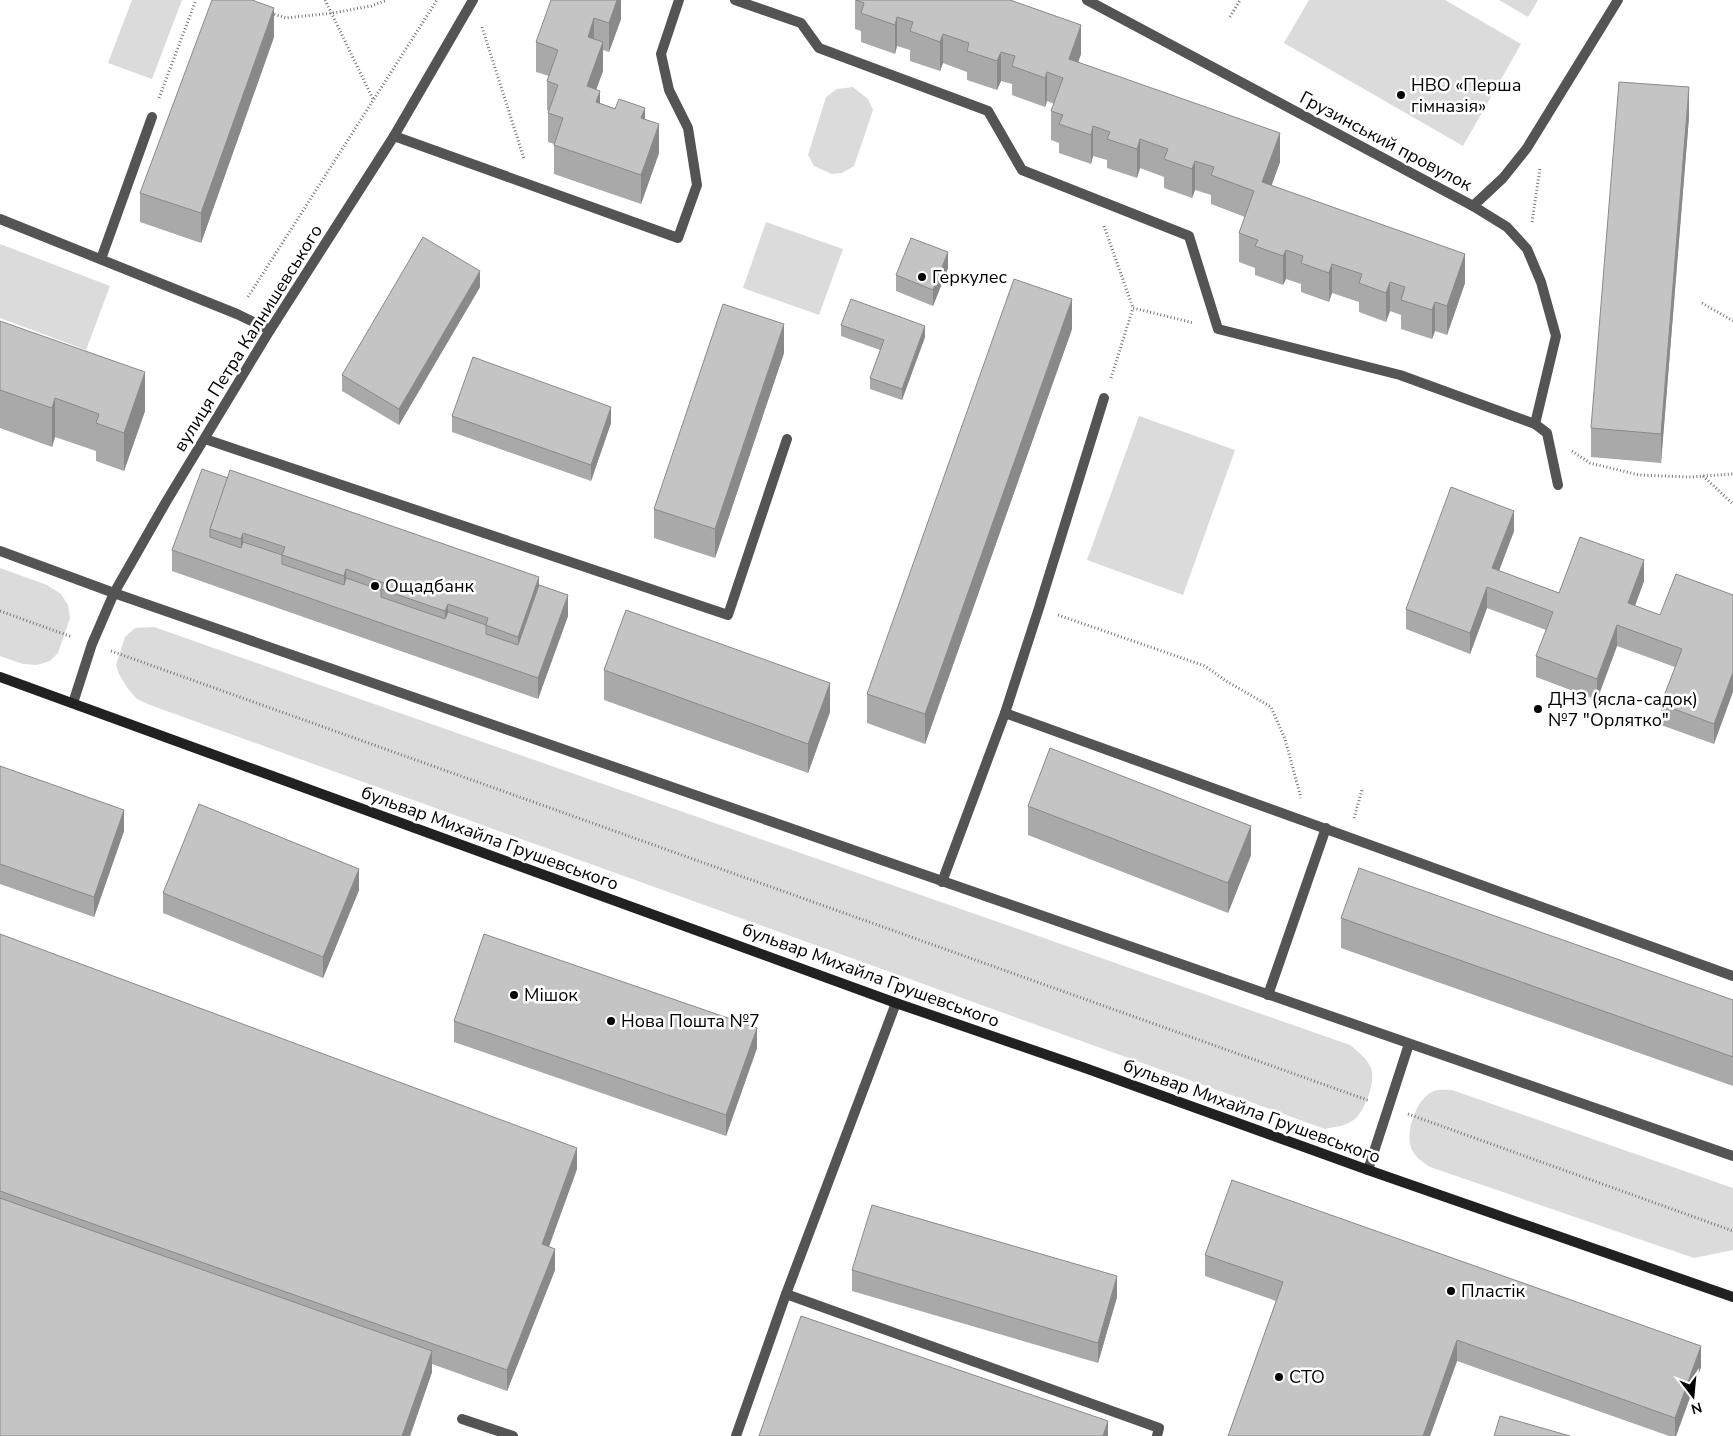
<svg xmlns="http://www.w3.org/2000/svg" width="1733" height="1436" font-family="'Nunito Sans',sans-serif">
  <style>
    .green { fill: #dbdbdb }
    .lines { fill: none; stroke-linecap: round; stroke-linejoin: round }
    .path { stroke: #767676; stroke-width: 3; stroke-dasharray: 1 2.5; stroke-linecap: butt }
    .lane { stroke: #545454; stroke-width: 10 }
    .street { stroke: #545454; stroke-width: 10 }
    .secondary { stroke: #212121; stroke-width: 10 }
    .wall { fill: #a9a9a9 }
    .shaded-wall { fill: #898989 }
    .building { fill: #c4c4c4; stroke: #898989 }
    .poi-dot { fill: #000; stroke: #fff; stroke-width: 2 }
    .labels { text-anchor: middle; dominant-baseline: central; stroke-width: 5; stroke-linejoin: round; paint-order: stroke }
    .poi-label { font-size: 18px; fill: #000; stroke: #fff; text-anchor: start }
    .street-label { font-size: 18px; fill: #000; stroke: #fff }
  </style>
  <rect width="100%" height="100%" fill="#fff"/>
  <g class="green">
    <polygon points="132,0 182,0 152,79 108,63"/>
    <polygon points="1309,0 1445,0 1521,44 1463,146 1284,43"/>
    <polygon points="1499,0 1538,0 1528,17"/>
    <polygon points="853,87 868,99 873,110 854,166 842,173 832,174 814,166 808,155 826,97 837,89"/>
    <polygon points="766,222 843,249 819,315 743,288"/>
    <polygon points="0,244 110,286 86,350 0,318"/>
    <polygon points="1139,416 1235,450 1183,595 1087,560"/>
    <polygon points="0,568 47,585 61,594 68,605 70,618 58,653 50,661 37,665 23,664 0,656"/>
    <path d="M154,627L1350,1045C1358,1052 1367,1058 1371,1068C1376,1081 1365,1110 1355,1119C1346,1126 1335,1127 1325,1129L150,705L137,699L128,689L119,674L116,665L125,637L135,628Z"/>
    <path d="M1452,1090L1733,1188V1250L1694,1258L1430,1167C1421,1161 1412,1155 1410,1144C1407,1128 1417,1099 1432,1092C1437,1089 1446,1090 1452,1090Z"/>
  </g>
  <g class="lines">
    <g class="path">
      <polyline points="325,0 373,99"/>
      <polyline points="271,13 286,18 333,13 371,6 387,0"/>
      <polyline points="1230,17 1240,0"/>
      <polyline points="482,27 524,159"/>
      <polyline points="159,98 196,0"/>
      <polyline points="1532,222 1540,168"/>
      <polyline points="1104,226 1133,308"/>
      <polyline points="248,297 437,0"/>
      <polyline points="1702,303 1733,321"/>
      <polyline points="1111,378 1133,308 1194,323"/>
      <polyline points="1572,451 1590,463 1639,475 1689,477 1733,474"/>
      <polyline points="1703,476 1733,504"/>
      <polyline points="0,611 72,637"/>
      <polyline points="1058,615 1205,666 1226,681 1271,707 1285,739 1301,798"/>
      <polyline points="111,651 1370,1101"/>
      <polyline points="1354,818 1362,790"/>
      <polyline points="1408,1114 1733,1231"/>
    </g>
    <g class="lane">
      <polyline points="735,0 801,23 819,48 988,111 1022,170 1189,236 1218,329 1400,375 1535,424 1547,433 1558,485"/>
      <polyline points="394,136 678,238 697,185 688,128 669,90 661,54 679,0"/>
      <polyline points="1473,206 1507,227 1527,249 1541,282 1556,336 1535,424"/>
      <polyline points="101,259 152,117"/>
      <polyline points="205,439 728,615 787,439"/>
      <polyline points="0,551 114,593 1733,1156"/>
      <polyline points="1005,713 1733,976"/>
      <polyline points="942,882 1005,713 1039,608 1104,398"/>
      <polyline points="1268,995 1326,828"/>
      <polyline points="1368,1170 1409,1044"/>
      <polyline points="786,1294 1159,1428 1157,1436"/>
      <polyline points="462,1419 513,1436"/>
      <polyline points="736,1436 786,1294 896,1003"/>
    </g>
    <g class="street">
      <polyline points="1087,0 1473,206 1503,178 1527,148 1618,0"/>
      <polyline points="0,219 237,314 270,330"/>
      <polyline points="73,703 92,644 114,593 166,502 270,330 394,136 473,0"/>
    </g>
    <polyline class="secondary" points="0,677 896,1003 1085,1068 1368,1170 1733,1297"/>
  </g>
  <g class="wall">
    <polygon points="621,0 621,19 609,52 603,50 603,71 596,89 600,103 645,119 659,153 641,204 554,174 554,144 548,142 548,113 549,111 547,110 547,81 549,76 536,72 536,42"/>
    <polygon points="855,0 1010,0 1081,54 1078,62 1280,162 1271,186 1465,283 1447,335 1435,331 1432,339 1401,329 1401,315 1390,311 1386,322 1359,312 1359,302 1332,293 1329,302 1301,292 1301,284 1286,279 1283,285 1255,275 1255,268 1239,262 1239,233 1245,217 1211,204 1211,195 1195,190 1192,198 1164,188 1164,177 1140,168 1137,178 1107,168 1107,160 1093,156 1091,164 1059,153 1059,143 1051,140 1051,111 1054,104 1047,101 1045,107 1012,95 1012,84 1001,81 997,90 967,80 967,72 943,63 940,71 910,61 910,50 897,46 895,54 861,42 861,31 855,29"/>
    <polygon points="274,37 201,243 140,222 140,193"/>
    <polygon points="1689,117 1661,463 1591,457 1591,428"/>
    <polygon points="948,268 933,306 896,291 896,275"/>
    <polygon points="480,287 399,425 342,391 342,375"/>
    <polygon points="0,321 145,411 124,471 96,461 96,451 55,437 52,447 0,428"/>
    <polygon points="841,325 925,337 902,400 870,389 870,378 880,350 841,336"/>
    <polygon points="1072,329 925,744 867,723 867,694"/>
    <polygon points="784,353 715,558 654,538 654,509"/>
    <polygon points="452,416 611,423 591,481 452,432"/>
    <polygon points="228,478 539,585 568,616 538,699 172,571 172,550"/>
    <polygon points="1514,531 1499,571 1559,593 1644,581 1635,606 1660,615 1733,595 1714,744 1661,725 1661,704 1675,667 1617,646 1597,700 1536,677 1536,656 1546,630 1487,608 1470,654 1406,629 1406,609"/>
    <polygon points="604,670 830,712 808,773 604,700"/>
    <polygon points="0,766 124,831 94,917 0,884"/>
    <polygon points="1028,806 1251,855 1228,913 1028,835"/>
    <polygon points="359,890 323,978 163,913 163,893"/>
    <polygon points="1341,918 1733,1000 1733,1086 1341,948"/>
    <polygon points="0,934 577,1169 549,1247 555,1270 507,1391 432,1364 432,1372 410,1436 0,1436"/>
    <polygon points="454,1021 757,1048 726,1136 454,1042"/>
    <polygon points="1205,1255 1701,1367 1676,1436 1669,1436 1457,1361 1430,1436 1228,1436 1276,1301 1205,1276"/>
    <polygon points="852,1270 1117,1297 1098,1363 852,1291"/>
  </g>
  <g class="shaded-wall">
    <polygon points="617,0 621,0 621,19 609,52 609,23"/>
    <polygon points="274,8 274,37 201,243 201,213"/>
    <polygon points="897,17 897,46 895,54 895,25"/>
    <polygon points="594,18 594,48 588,37"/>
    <polygon points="1081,25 1081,54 1069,88 1069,59"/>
    <polygon points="943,34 943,63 940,71 940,42"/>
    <polygon points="603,42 603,71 587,115 587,86"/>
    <polygon points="1001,52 1001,81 997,90 997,61"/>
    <polygon points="1047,72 1047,101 1045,107 1045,78"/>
    <polygon points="1689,87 1689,117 1661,463 1661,434"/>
    <polygon points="600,91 600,120 596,102"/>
    <polygon points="645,108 645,137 641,118"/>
    <polygon points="659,124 659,153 641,204 641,175"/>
    <polygon points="1093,126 1093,156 1091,164 1091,135"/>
    <polygon points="1280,133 1280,162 1262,212 1262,182"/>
    <polygon points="1140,139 1140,168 1137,178 1137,149"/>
    <polygon points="1195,161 1195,190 1192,198 1192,169"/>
    <polygon points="1286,250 1286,279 1283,285 1283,256"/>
    <polygon points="948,252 948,268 933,306 933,290"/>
    <polygon points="1465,254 1465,283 1447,335 1447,306"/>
    <polygon points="1332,264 1332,293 1329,302 1329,273"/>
    <polygon points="480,271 480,287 399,425 399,409"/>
    <polygon points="1390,282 1390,311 1386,322 1386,293"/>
    <polygon points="1072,299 1072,329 925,744 925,714"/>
    <polygon points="1435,302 1435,331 1432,339 1432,310"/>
    <polygon points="784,324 784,353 715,558 715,529"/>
    <polygon points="925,326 925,337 902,400 902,389"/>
    <polygon points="145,372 145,411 124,471 124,433"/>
    <polygon points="55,398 55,437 52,447 52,408"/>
    <polygon points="611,407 611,423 591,481 591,465"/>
    <polygon points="1514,511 1514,531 1492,589 1492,568"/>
    <polygon points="243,533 243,562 241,569 241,539"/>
    <polygon points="1644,560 1644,581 1628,624 1628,603"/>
    <polygon points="346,569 346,598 344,606 344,576"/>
    <polygon points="539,577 539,606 518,666 518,637"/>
    <polygon points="1487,587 1487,608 1470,654 1470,633"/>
    <polygon points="568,595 568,616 538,699 538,678"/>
    <polygon points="448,604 448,633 445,640 445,611"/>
    <polygon points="1617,625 1617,646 1597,700 1597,679"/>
    <polygon points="1733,672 1733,692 1714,744 1714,724"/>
    <polygon points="830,683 830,712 808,773 808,744"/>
    <polygon points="124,810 124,831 94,917 94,897"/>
    <polygon points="1251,826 1251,855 1228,913 1228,883"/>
    <polygon points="359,869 359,890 323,978 323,957"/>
    <polygon points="757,1028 757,1048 726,1136 726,1115"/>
    <polygon points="577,1148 577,1169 542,1265 542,1244"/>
    <polygon points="555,1249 555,1270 507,1391 507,1370"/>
    <polygon points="1117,1276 1117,1297 1098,1363 1098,1343"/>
    <polygon points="1457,1340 1457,1361 1430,1436 1423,1436"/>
    <polygon points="1701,1346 1701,1367 1676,1436 1675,1436 1675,1418"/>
    <polygon points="432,1351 432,1372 410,1436 402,1436"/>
    <polygon points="1108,1421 1108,1436 1103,1436"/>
  </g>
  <g class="building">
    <polygon points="212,0 252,0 274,8 201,213 140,193"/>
    <polygon points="551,0 617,0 609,23 594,18 588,37 603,42 587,86 600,91 596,102 615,109 619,99 645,108 641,118 659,124 641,175 554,145 563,118 548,113 558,85 547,81 558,50 536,42"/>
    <polygon points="856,0 1010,0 1081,25 1069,59 1280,133 1262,182 1465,254 1447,306 1435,302 1432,310 1401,300 1405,287 1390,282 1386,293 1359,283 1362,274 1332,264 1329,273 1301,263 1303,256 1286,250 1283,256 1255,246 1258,240 1239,233 1254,191 1211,175 1214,167 1195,161 1192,169 1164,159 1168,149 1140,139 1137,149 1107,139 1110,132 1093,126 1091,135 1059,124 1063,115 1051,111 1063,78 1047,72 1045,78 1012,66 1015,56 1001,52 997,61 967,51 969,43 943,34 940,42 910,31 913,22 897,17 895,25 861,13 864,3"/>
    <polygon points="1619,82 1689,87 1661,434 1591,428"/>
    <polygon points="423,237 480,271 399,409 342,375"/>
    <polygon points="911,238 948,252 933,290 896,275"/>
    <polygon points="1014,279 1072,299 925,714 867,694"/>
    <polygon points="851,299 925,326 902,389 870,378 884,340 841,325"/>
    <polygon points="723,304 784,324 715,529 654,509"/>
    <polygon points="0,321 145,372 124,433 96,423 99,414 55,398 52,408 0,390"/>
    <polygon points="473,357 611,407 591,465 452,416"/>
    <polygon points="202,469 228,478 210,529 210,537 241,548 243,542 282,555 282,564 344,585 346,578 381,590 381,597 445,619 448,612 486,625 486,634 518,645 539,585 568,595 538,678 172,550"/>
    <polygon points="230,470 539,577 518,637 486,625 488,618 448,604 445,611 381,589 384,583 346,569 344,576 282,555 285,547 243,533 241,539 210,529"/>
    <polygon points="1451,487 1514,511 1492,568 1559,593 1580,537 1644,560 1628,603 1660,615 1676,574 1733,595 1733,672 1714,724 1661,704 1682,649 1617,625 1597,679 1536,656 1553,612 1487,587 1470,633 1406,609"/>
    <polygon points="626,610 830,683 808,744 604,670"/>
    <polygon points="1050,748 1251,826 1228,883 1028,806"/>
    <polygon points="0,766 124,810 94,897 0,864"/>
    <polygon points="199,804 359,869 323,957 163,893"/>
    <polygon points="1359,868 1733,1000 1733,1057 1341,918"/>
    <polygon points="0,934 577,1148 542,1244 555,1249 507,1370 0,1191"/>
    <polygon points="484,934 757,1028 726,1115 454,1021"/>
    <polygon points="1232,1180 1701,1346 1675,1418 1457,1340 1423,1436 1228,1436 1283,1282 1205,1255"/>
    <polygon points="0,1198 432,1351 402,1436 0,1436"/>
    <polygon points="872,1205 1117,1276 1098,1343 852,1270"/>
    <polygon points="801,1316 1108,1421 1103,1436 759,1436"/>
    <polygon points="1500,1416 1570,1436 1494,1436"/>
  </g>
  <g class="poi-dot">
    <circle cx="1401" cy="95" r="5"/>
    <circle cx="922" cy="277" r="5"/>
    <circle cx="375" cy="586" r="5"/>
    <circle cx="1538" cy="709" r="5"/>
    <circle cx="514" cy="995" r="5"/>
    <circle cx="611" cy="1021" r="5"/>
    <circle cx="1451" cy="1291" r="5"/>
    <circle cx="1279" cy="1377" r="5"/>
  </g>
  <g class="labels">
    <g class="poi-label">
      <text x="1411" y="85">НВО «Перша<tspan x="1411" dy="21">гімназія»</tspan></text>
      <text x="932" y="277">Геркулес</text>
      <text x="385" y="586">Ощадбанк</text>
      <text x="1548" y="699">ДНЗ (ясла-садок)<tspan x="1548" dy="21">№7 "Орлятко"</tspan></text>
      <text x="524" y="995">Мішок</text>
      <text x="621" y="1021">Нова Пошта №7</text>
      <text x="1461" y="1291">Пластік</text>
      <text x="1289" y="1377">СТО</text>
    </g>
    <g class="street-label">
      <text transform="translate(1386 141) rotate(28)">Грузинський провулок</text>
      <text transform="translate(248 338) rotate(-58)">вулиця Петра Калнишевського</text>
      <text transform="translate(490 838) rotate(20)">бульвар Михайла Грушевського</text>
      <text transform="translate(871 975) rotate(20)">бульвар Михайла Грушевського</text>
      <text transform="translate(1252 1111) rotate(20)">бульвар Михайла Грушевського</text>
    </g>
  </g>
  <g transform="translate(1693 1396) rotate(164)" stroke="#ffffff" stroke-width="4" paint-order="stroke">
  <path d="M0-4L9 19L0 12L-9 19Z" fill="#000000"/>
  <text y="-8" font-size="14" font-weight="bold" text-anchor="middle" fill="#000000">N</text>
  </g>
</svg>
